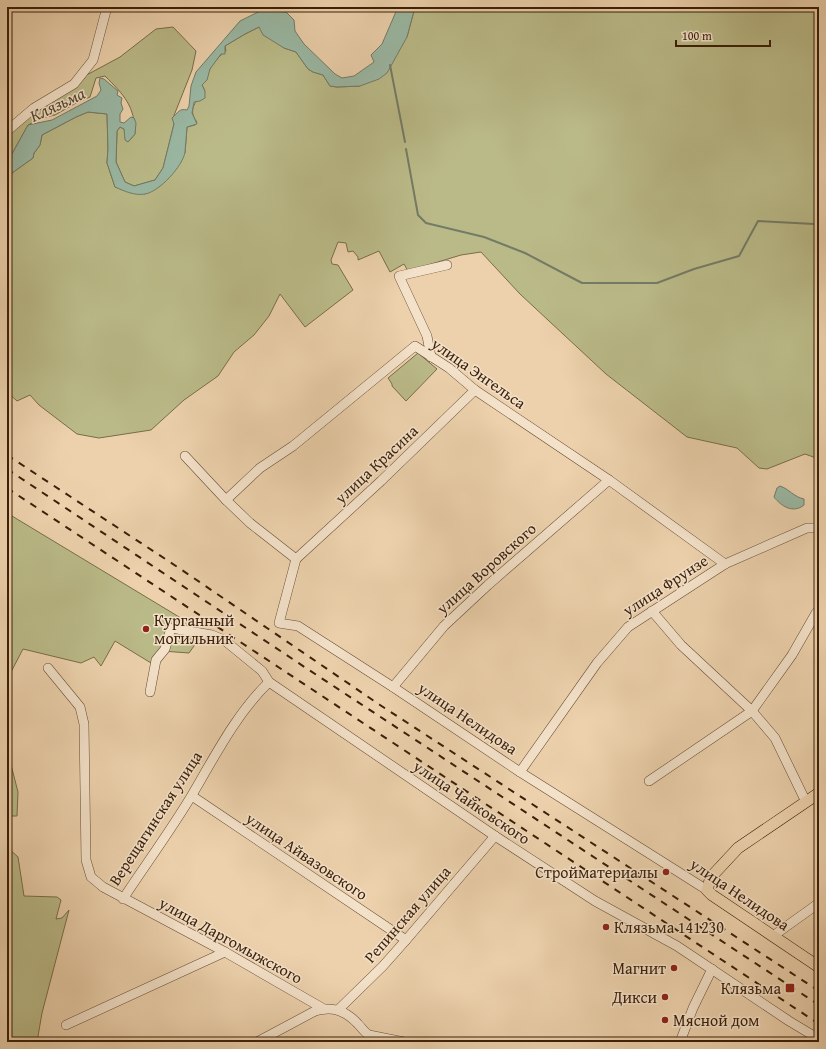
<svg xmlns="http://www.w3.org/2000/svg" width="826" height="1049" font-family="'Gentium Book Plus',serif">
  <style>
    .green { fill: #baba88; stroke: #7a6c48 }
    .water { fill: #9ab8a4; stroke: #747b66 }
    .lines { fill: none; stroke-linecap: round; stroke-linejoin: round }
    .stream { stroke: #747b66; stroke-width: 2 }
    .minor-casing { stroke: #674c31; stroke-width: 10 }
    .major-casing { stroke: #3b1f08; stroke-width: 12 }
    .minor { stroke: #f3e1c9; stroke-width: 9 }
    .major { stroke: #ecd1ac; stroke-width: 11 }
    .rail { stroke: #3b1f08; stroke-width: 2; stroke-dasharray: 7 7; stroke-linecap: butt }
    .poi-dot { fill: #8f2418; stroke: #f3e1c9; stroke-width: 1.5 }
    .labels { text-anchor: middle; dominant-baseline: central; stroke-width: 3; stroke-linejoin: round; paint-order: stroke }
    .street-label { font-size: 16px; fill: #3b1f08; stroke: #f3e1c9 }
    .poi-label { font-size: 16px; fill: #3b1f08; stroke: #f3e1c9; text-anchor: end }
    .water-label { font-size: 17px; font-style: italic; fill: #53452f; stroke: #f3e1c9 }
  </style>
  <rect width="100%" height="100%" fill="#ecd1ac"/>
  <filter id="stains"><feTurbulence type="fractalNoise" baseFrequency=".005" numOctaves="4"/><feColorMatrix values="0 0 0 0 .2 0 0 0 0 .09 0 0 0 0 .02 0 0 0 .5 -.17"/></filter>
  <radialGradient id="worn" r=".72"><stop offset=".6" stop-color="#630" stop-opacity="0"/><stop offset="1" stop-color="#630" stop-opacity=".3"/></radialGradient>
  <g class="green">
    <path d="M415,7H819V459L805,454L767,469L759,468L737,448L687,437L606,374L520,294L481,252L461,255L408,271L404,264L390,272L379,251L358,260V257L353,251L348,252L346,243L338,242L331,260L332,264L338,265L353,290L305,327L280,294L269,316L254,335L234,352L218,376L184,400L151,430L99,438L77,434L39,405L30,395L17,401L7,392V183L12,173L33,158L34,153L40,145L42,135L76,117L88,112L107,114L108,148L107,163L115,187L145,194L185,153L187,127L195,125L197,122C187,110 196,100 205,91L202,85C207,80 207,77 209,71C212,64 220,55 226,51L225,46L245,34L259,27L284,48L296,52L308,69L313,72L323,75L330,86L337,87L360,86L407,37Z"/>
    <path d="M173,27L196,51L192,70L173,118L174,124L163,168L155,180L134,186L125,182L116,162L117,131L120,127L124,129L128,142L135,134C135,106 124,95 105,76L96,78L90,97L76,103L55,115L41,118L28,125L7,163V131L68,85L120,57L156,29Z"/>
    <polygon points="418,353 437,369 406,401 392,386 392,384 388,378"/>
    <polygon points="7,513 204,632 189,653 162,651 151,663 115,641 101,666 94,657 81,663 23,649 11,672 9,757 18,792 17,816 7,816"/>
    <polygon points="7,847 18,857 24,896 57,897 61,900 56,919 62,918 69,910 42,1013 37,1042 7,1042"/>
  </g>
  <g class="water">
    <path d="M398,7H415L407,37L387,73L379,79L360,86L337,87L330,86L323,75L313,72L308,69L296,52L284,48L263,35L259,27L245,34L225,46V54H221L210,69L207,80L202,85L205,91V98L200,101L194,102L192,113L197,124L187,127C186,135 186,144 185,152C183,166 159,192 145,194C135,196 124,191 115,187L107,163L108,148L107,114L88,112L76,117L42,135L40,145L34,153L33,158L12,173L7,183V163L28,125L52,120L97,96L101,90L99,83L100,78L104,79L118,91L117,95L122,98L121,103L123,109L120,114V122L124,123L131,117L134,118L136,123L135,134L128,142L125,140L124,129L120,127L117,131L116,162L125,182L134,186L155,180L163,168L174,124L172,118C178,113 179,108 187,110L189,106L191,86L196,72L240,21L262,10L286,12L294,20L295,31L304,44L335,74L342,78L354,76L374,62L371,55L382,44Z"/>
    <path d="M780,486C789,489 794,497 804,499V505C793,514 781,506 774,497L777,488Z"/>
  </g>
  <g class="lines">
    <g class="stream">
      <polyline points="390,65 405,142"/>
      <polyline points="406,149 418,215 426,223 484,237 525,253 582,283 657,283 694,269 739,256 758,221 814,224"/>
    </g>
    <defs>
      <g id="minor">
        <polyline points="7,131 34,108 74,84 93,60 107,7"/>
        <polyline points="431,357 427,336 399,276 447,265"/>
        <polyline points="185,456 226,500 250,523 296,559 279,623 298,626 393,687 520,772 707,890"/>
        <polyline points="226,500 260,468 293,446 415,346 449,368 475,390 609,480 725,564"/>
        <polyline points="296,559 381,481 475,390"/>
        <polyline points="652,611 681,645 752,711 775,738 806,802"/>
        <polyline points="48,668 80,707 84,724 86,860 91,877 103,887 225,952 324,1009"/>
        <polyline points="393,687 444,626 488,585 609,480"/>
        <polyline points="150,692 156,660 165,649 171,628 212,635 224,640 262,671 269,682 495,836 595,901 677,946 789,1021 819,1039"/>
        <polyline points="520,772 597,663 628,627 725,564 807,528 819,528"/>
        <polyline points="649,781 752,711 792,655 816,613 819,610"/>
        <polyline points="192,796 406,940"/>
        <path d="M123,899C146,864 171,830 192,795C215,756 236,714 269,682"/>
        <polyline points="773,936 819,903"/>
        <polyline points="338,1010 383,966 406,940 495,836"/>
        <polyline points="66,1025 225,952"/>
        <path d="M257,1042L315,1011C332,1006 345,1010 358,1024C362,1028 364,1032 369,1035L404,1042"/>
        <polyline points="680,1042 693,1008 712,969"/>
      </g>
      <polyline id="major" points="819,793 738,848 711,877 707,890 712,895 819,967"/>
    </defs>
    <use href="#minor" class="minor-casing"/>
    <use href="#major" class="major-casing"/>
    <use href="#minor" class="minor"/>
    <use href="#major" class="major"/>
    <g class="rail">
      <polyline points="7,455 179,568 380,705 819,991"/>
      <polyline points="7,469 306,668 819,1005"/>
      <polyline points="7,488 819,1024"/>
    </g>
  </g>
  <g class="poi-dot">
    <circle cx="146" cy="629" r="4"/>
    <circle cx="666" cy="872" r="4"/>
    <circle cx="606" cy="927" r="4"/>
    <circle cx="674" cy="968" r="4"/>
    <rect x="785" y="983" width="10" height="10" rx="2"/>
    <circle cx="665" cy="997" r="4"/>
    <circle cx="665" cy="1020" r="4"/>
  </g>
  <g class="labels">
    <g class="street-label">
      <text transform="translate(479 373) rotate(35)">улица Энгельса</text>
      <text transform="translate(376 464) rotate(-43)">улица Красина</text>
      <text transform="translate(486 568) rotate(-42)">улица Воровского</text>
      <text transform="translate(665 585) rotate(-33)">улица Фрунзе</text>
      <text transform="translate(468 718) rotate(34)">улица Нелидова</text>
      <text transform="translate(472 802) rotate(34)">улица Чайковского</text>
      <text transform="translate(155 818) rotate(-57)">Верещагинская улица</text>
      <text transform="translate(307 856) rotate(34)">улица Айвазовского</text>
      <text transform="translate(740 894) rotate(34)">улица Нелидова</text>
      <text transform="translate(407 914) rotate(-49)">Репинская улица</text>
      <text transform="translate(231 940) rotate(29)">улица Даргомыжского</text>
    </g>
    <g class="poi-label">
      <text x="154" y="620" text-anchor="start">Курганный<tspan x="154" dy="18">могильник</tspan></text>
      <text x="658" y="872">Стройматериалы</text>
      <text x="614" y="927" text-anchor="start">Клязьма 141230</text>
      <text x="666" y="968">Магнит</text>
      <text x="781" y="988">Клязьма</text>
      <text x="657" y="997">Дикси</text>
      <text x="673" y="1020" text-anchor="start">Мясной дом</text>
    </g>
    <g class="water-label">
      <text transform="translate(57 104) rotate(-25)">Клязьма</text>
    </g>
  </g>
  <rect width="826" height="1049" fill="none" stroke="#ecd1ac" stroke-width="24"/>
  <rect x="8" y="8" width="810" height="1033" fill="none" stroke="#3b1f08" stroke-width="2"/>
  <rect x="12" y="12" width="802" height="1025" fill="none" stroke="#3b1f08"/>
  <path d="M676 40v6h94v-6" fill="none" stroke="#3b1f08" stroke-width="2"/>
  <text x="682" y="40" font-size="12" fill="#3b1f08" stroke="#f3e1c9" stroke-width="3" paint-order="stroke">100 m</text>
  <rect width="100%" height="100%" filter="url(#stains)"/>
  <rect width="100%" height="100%" fill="url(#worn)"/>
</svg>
